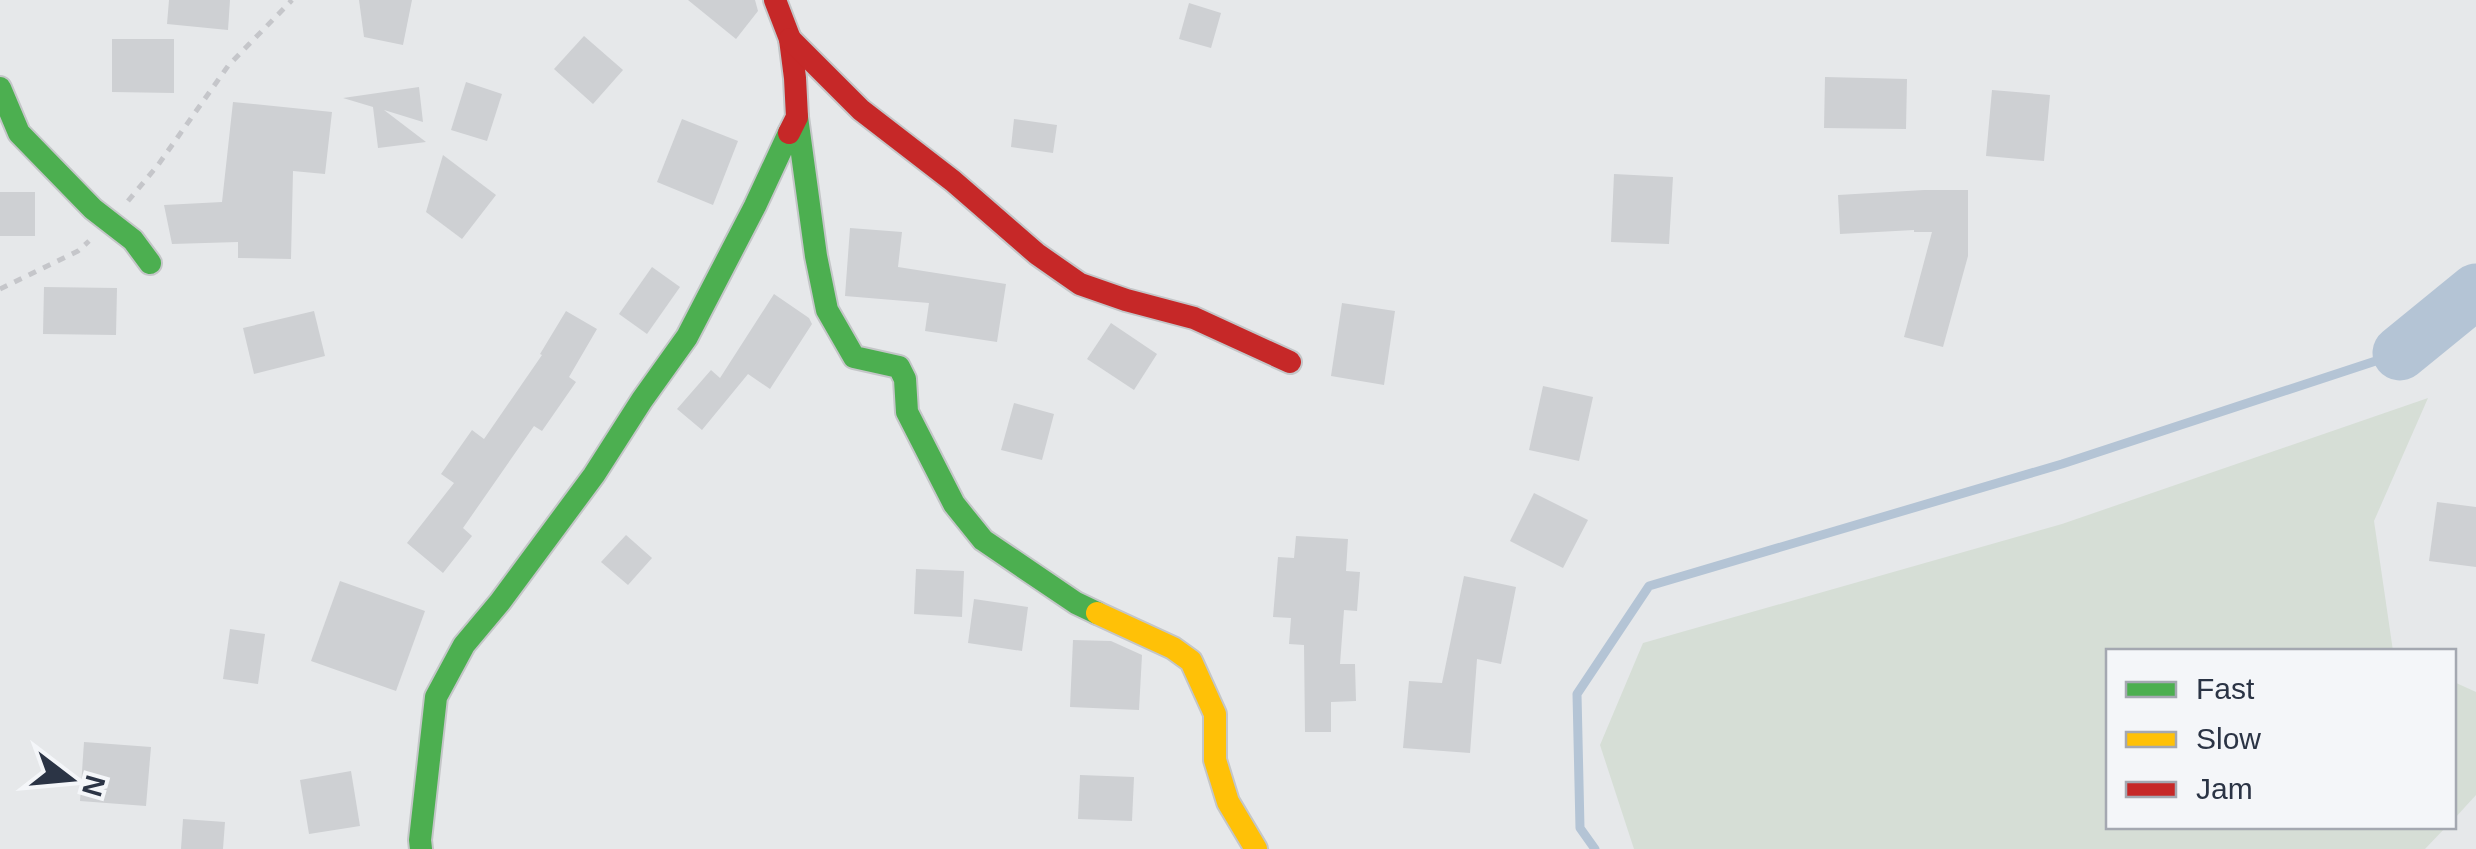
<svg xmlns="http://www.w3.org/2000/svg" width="2476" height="849" font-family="Helvetica,sans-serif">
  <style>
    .green { fill: #d6ded6 }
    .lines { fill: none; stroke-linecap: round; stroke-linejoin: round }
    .stream { stroke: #b4c4d5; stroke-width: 9 }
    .river { stroke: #b4c4d5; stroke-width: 55 }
    .building { fill: #ced0d3 }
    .fast-casing { stroke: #c4c6c8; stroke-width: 26 }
    .slow-casing { stroke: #c4c6c8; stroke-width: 26 }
    .jam-casing { stroke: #c4c6c8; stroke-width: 26 }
    .path { stroke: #c5c6ca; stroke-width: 5; stroke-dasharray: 8 8; stroke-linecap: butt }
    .fast { stroke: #4caf50; stroke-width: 22 }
    .slow { stroke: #ffc107; stroke-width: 22 }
    .jam { stroke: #c62828; stroke-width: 22 }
  </style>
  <rect width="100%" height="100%" fill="#e6e8ea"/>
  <g class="green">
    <polygon points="2428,398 2374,521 2393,651 2108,652 2108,826 2446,827 2425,849 1634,849 1600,745 1643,643 2062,524"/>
    <polygon points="2454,682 2476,692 2476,795 2454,819"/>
  </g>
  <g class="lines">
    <polyline class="stream" points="1595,849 1580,828 1577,694 1649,586 2062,464 2400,353"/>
    <polyline class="river" points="2400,353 2476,291"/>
  </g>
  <g class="building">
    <polygon points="169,0 230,0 228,30 167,24"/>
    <polygon points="359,0 412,0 403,45 364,37"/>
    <polygon points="688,0 755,0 758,11 736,39"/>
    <polygon points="1189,3 1221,13 1211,48 1179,39"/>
    <polygon points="584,36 623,70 593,104 554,69"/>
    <polygon points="112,39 174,39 174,93 112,92"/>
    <polygon points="1825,77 1907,79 1906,129 1824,128"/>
    <polygon points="466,82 502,94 487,141 451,130"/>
    <polygon points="419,87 423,122 384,110 426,142 378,148 373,107 343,98"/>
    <polygon points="1992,90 2050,95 2044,161 1986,156"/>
    <polygon points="233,102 332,112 325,174 293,171 291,259 238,258 238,242 172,244 164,205 222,202"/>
    <polygon points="682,119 738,141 713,205 657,182"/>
    <polygon points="1014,119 1057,125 1053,153 1011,147"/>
    <polygon points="443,155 496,195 462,239 426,212"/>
    <polygon points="1614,174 1673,177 1669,244 1611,242"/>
    <polygon points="1924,190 1968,190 1968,256 1943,347 1904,337 1932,232 1914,232 1914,230 1840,234 1838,195"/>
    <rect x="0" y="192" width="35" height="44"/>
    <polygon points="850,228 902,232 898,267 1006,284 997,342 925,331 929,303 845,296"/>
    <polygon points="652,267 680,287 647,334 619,314"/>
    <polygon points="44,287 117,288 116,335 43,334"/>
    <polygon points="774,294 809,318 812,324 770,389 748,374 702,430 677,409 711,370 720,378"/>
    <polygon points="1342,303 1395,311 1384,385 1331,376"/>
    <polygon points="314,311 325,356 254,374 243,328"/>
    <polygon points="566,311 597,329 569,377 576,382 542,431 534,426 463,528 472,536 443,573 407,543 454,483 441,474 472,430 484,439 542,355 540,354"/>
    <polygon points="1111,323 1157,354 1134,390 1087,359"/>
    <polygon points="1543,386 1593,397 1579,461 1529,450"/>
    <polygon points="1014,403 1054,414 1042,460 1001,450"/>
    <polygon points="1534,493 1588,520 1563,568 1510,541"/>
    <polygon points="2437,502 2476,507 2476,567 2429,561"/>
    <polygon points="626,535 652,558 628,585 601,562"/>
    <polygon points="1296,536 1348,539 1346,571 1360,572 1357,611 1344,610 1340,664 1355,664 1356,701 1331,702 1331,732 1305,732 1304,645 1289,644 1291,618 1273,617 1278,557 1294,558"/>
    <polygon points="916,569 964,571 962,617 914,614"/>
    <polygon points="1464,576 1516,587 1501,664 1477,659 1470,753 1403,748 1409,681 1442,683"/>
    <polygon points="340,581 425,611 396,691 311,661"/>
    <polygon points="974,599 1028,607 1022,651 968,643"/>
    <polygon points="230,629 265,634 258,684 223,679"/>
    <polygon points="1073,640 1111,641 1142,655 1139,710 1070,707"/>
    <polygon points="84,742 151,747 146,806 80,801"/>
    <polygon points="351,771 360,826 309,834 300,780"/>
    <polygon points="1080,775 1134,777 1132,821 1078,819"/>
    <polygon points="183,819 225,822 223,849 181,849"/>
  </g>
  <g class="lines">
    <defs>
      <g id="fast">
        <polyline points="0,88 19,133 93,209 133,240 150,263"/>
        <polyline points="797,117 816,256 827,310 854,357 899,367 905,379 907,412 954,504 983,540 1076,603 1097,613"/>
        <polyline points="421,849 420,840 436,697 464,645 500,602 594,475 642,400 687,337 755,206 789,133"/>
      </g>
      <polyline id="slow" points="1097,613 1173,648 1191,661 1215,714 1215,760 1228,802 1256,849"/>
      <g id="jam">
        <polyline points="775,0 790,39 795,78 797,117 789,133"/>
        <polyline points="790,39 861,110 953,181 1037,254 1080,284 1126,300 1194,318 1290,362"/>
      </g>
    </defs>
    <use href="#fast" class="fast-casing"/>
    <use href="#slow" class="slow-casing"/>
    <use href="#jam" class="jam-casing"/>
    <g class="path">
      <polyline points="128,201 158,165 228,66 292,0"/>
      <polyline points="0,289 78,251 89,241"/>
    </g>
    <use href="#fast" class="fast"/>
    <use href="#slow" class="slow"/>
    <use href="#jam" class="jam"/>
  </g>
  <rect x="2106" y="649" width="350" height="180" fill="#f4f6f9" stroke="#a4a8b1" stroke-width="2.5"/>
  <rect x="2126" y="682" width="50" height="15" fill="#4caf50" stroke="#a4a8b1" stroke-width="2.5"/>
  <text x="2196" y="699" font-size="30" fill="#2b3445">Fast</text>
  <rect x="2126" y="732" width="50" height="15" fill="#ffc107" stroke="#a4a8b1" stroke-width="2.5"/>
  <text x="2196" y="749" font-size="30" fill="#2b3445">Slow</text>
  <rect x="2126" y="782" width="50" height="15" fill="#c62828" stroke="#a4a8b1" stroke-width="2.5"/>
  <text x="2196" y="799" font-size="30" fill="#2b3445">Jam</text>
  <g transform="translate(70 779) rotate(106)" stroke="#f4f6f9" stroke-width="8" paint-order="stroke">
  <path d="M0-8L18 38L0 25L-18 38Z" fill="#2b3445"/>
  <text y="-15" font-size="28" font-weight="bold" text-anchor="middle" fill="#2b3445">N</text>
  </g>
</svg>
